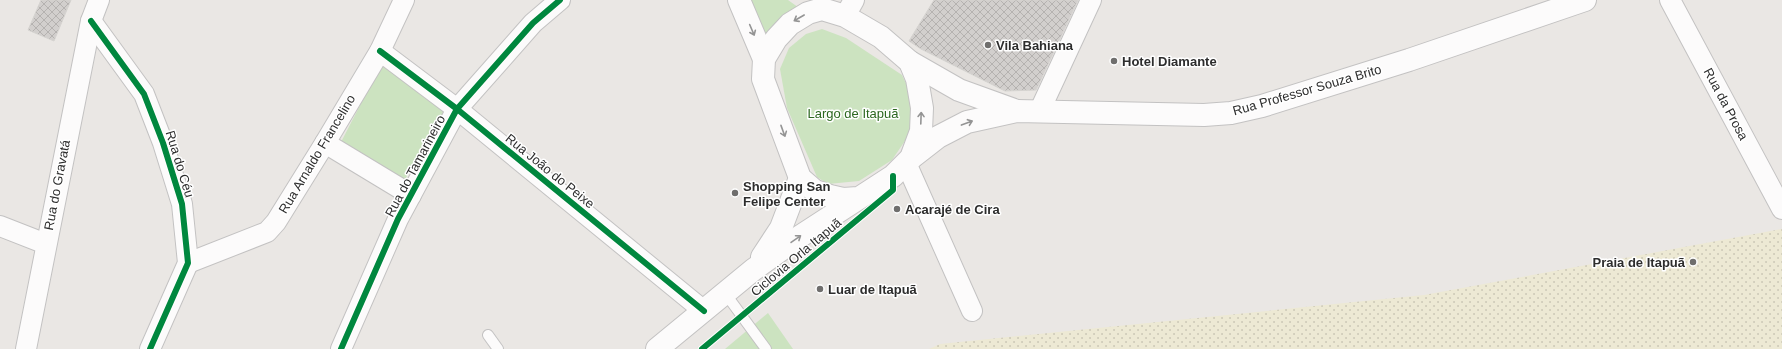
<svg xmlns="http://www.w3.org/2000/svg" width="1782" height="349" font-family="Helvetica,sans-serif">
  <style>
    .sand { fill: url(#sand-dots) }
    .park { fill: #cce3c0 }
    .building { fill: url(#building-cross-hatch); stroke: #d5d3d0 }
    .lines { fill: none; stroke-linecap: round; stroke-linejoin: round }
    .service-casing { stroke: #c3c2c2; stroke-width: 12 }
    .minor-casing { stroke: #c3c2c2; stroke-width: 22 }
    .tertiary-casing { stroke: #c3c2c2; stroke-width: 24 }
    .secondary-casing { stroke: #c3c2c2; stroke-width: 24 }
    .service { stroke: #fcfbfb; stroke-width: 10 }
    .minor { stroke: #fcfbfb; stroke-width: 20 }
    .tertiary { stroke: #fcfbfb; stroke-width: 22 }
    .secondary { stroke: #fcfbfb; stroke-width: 22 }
    .cycleway-casing { stroke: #fff; stroke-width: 8 }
    .cycleway { stroke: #00873e; stroke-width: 6 }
    .oneway { stroke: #949494 }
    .poi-dot { fill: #6f6e6d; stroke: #fff; stroke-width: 1.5 }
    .labels { text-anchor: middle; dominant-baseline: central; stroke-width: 3; stroke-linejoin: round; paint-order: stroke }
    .poi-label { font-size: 13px; font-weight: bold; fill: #2d2d2d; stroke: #fff; text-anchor: start }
    .street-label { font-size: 13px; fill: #2d2d2d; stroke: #fff }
    .park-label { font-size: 13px; fill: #2c6720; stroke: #fff }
  </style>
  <defs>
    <pattern id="sand-dots" width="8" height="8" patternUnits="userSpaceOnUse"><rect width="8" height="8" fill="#ede9d4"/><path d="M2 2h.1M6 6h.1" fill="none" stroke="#ccc8b6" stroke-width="1.8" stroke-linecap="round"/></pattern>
    <pattern id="building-cross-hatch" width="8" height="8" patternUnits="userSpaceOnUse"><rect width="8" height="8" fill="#d2cfcd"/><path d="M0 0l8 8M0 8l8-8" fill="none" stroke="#b5b2b0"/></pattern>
  </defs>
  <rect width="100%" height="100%" fill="#eae7e4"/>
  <polygon class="sand" points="1782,229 1782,349 929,349 940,344 1424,295"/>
  <g class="park">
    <polygon points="745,0 788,0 802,10 763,42"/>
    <polygon points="822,29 846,38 902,75 915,102 911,132 892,160 859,181 828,184 817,177 787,108 780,69 789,48 806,34"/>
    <polygon points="383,61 447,111 404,181 340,144"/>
    <polygon points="768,313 793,349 725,349"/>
  </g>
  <g class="building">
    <polygon points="41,0 71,0 54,41 28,30"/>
    <polygon points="934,0 1078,0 1036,90 1005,91 921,49 909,41"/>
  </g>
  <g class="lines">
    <defs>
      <g id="service">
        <polyline points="725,293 766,349"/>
        <polyline points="488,335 498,349"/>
      </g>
      <g id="minor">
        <polyline points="1670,0 1782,209"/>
        <polyline points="845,16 854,0"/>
        <polyline points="91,21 144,94 163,143 182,204 188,263 150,349"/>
        <polyline points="380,51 457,109 704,311"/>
        <polyline points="1040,110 1091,0"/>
        <polyline points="325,143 411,195"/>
        <polyline points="906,163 972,311"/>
        <polyline points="0,226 46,244"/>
        <polyline points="188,263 267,232 276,222 325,143 380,51 404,0"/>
        <polyline points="26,349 91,21 99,0"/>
        <polyline points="341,349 398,219 457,109 533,23 560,0"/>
      </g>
      <polyline id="tertiary" points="739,0 764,59"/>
      <g id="secondary">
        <polyline points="910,62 959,90 1017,111"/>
        <polyline points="911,158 938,137 967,122 1017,111 1204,115 1231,113 1262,106 1409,60 1585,0"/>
        <polyline points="762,257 781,228 800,178"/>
        <polyline points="657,349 753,270 796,239 893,176 911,158 921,131 922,108 917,79 910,62 881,37 845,16 822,9 808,13 790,24 776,39 764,59 763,79 800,178 815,191 830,196 843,199 858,198"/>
      </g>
    </defs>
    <use href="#service" class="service-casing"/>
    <use href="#minor" class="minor-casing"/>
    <use href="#tertiary" class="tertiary-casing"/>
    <use href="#secondary" class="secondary-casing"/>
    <use href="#service" class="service"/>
    <use href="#minor" class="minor"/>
    <use href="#tertiary" class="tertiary"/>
    <use href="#secondary" class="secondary"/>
    <defs>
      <g id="cycleway">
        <polyline points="91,21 144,94 163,143 182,204 188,263 150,349"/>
        <polyline points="380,51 457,109 704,311"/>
        <polyline points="341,349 398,219 457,109 533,23 560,0"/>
        <polyline points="702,349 893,190 893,176"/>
      </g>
    </defs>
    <use href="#cycleway" class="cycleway-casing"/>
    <use href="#cycleway" class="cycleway"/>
  </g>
  <defs><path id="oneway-shaft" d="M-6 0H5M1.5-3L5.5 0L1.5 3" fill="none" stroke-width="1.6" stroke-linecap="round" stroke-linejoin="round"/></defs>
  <g class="oneway">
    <use href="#oneway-shaft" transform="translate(799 18) rotate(150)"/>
    <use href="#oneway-shaft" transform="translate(752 30) rotate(67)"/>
    <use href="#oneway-shaft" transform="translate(921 118) rotate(-88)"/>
    <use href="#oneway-shaft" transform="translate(967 123) rotate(-20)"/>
    <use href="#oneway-shaft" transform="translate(783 131) rotate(70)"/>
    <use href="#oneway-shaft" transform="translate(796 239) rotate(-35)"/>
  </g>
  <g class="poi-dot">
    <circle cx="988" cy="45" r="4"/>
    <circle cx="1114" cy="61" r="4"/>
    <circle cx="735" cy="193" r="4"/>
    <circle cx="897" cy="209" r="4"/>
    <circle cx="1693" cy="262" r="4"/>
    <circle cx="820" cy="289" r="4"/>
  </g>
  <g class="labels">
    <g class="poi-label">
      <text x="996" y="45">Vila Bahiana</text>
      <text x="1122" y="61">Hotel Diamante</text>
      <text x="743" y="186">Shopping San<tspan x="743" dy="15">Felipe Center</tspan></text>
      <text x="905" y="209">Acarajé de Cira</text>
      <text x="1685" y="262" text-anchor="end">Praia de Itapuã</text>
      <text x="828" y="289">Luar de Itapuã</text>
    </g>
    <g class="street-label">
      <text transform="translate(1307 90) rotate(-16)">Rua Professor Souza Brito</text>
      <text transform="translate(1726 104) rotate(62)">Rua da Prosa</text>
      <text transform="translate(317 154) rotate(-59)">Rua Arnaldo Francelino</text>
      <text transform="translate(180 164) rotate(73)">Rua do Céu</text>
      <text transform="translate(415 166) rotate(-62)">Rua do Tamarineiro</text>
      <text transform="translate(550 171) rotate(39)">Rua João do Peixe</text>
      <text transform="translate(57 185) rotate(-79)">Rua do Gravatá</text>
      <text transform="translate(796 257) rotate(-40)">Ciclovia Orla Itapuã</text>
    </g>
    <g class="park-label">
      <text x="853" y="113">Largo de Itapuã</text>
    </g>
  </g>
</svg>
